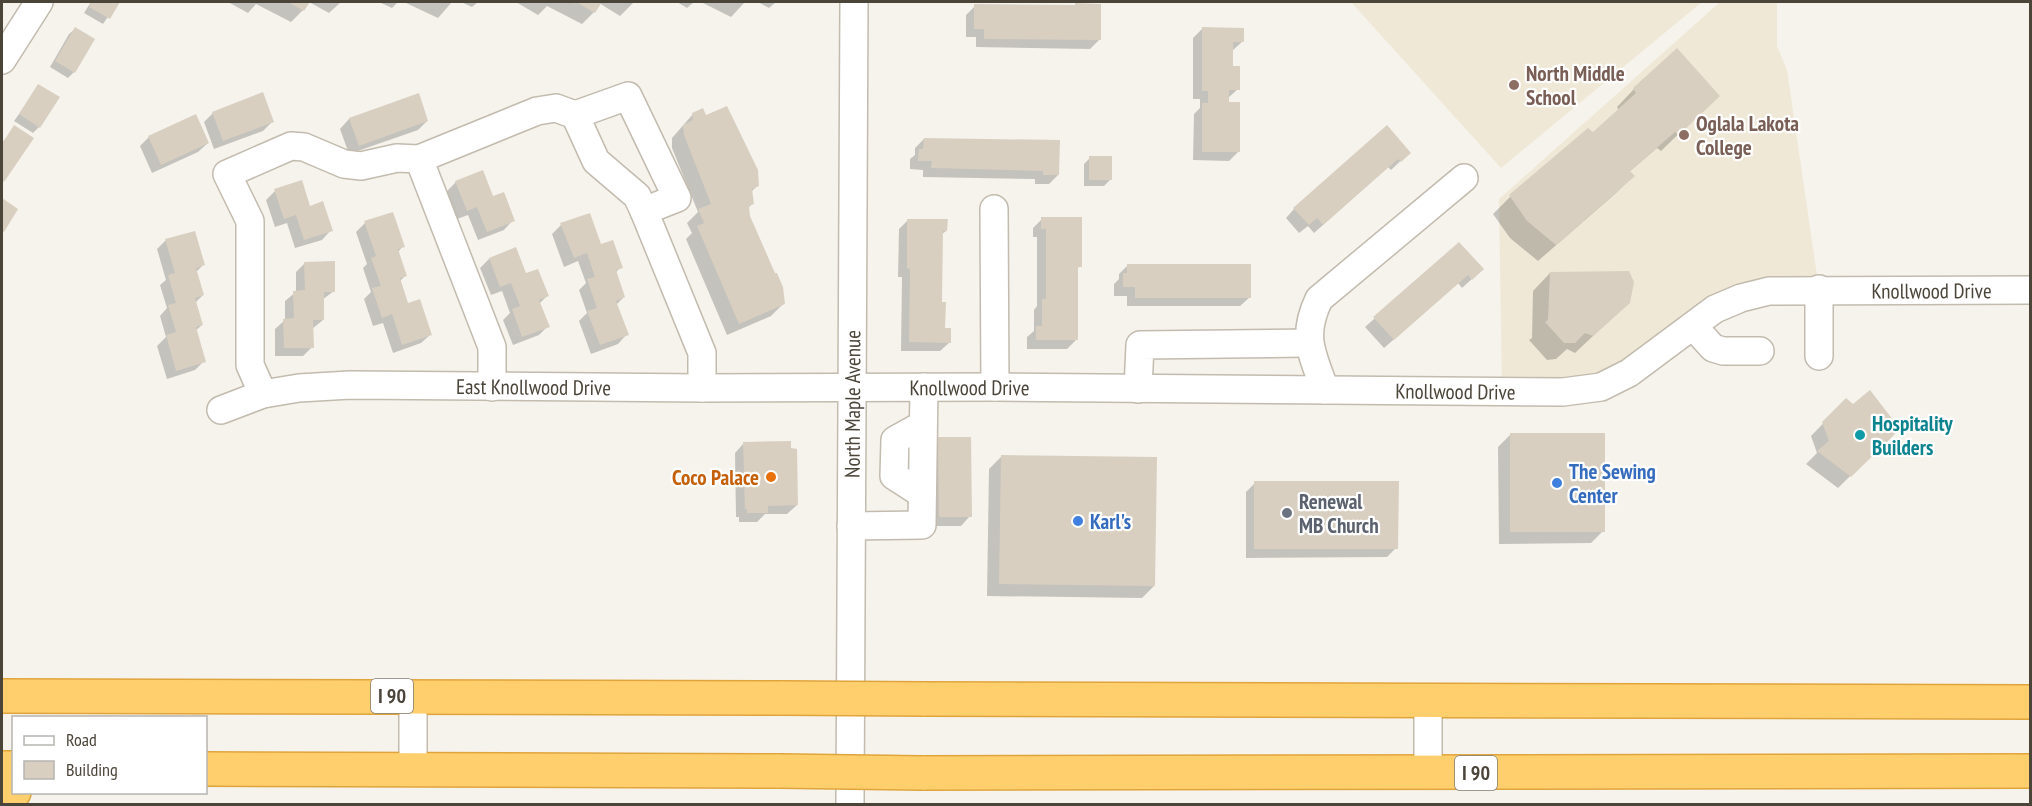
<svg xmlns="http://www.w3.org/2000/svg" width="2032" height="806" font-family="'PT Sans Narrow',sans-serif">
  <style>
    .education { fill: #efe8d6 }
    .shadow { fill: #0003 }
    .building { fill: #d8cfc1 }
    .lines { fill: none; stroke-linecap: round; stroke-linejoin: round }
    .minor-casing { stroke: #c2bbae; stroke-width: 30 }
    .highway-casing { stroke: #e0a43c; stroke-width: 36 }
    .minor { stroke: #fff; stroke-width: 27 }
    .highway { stroke: #ffcf6e; stroke-width: 33 }
    .highway-bridge-casing { stroke: #e0a43c; stroke-width: 36; stroke-linecap: butt }
    .highway-bridge { stroke: #ffcf6e; stroke-width: 33 }
    .education-dot { fill: #8d6e63; stroke: #fff; stroke-width: 2 }
    .culture-dot { fill: #0f9aa8; stroke: #fff; stroke-width: 2 }
    .food-dot { fill: #e8710a; stroke: #fff; stroke-width: 2 }
    .shop-dot { fill: #3f7fe0; stroke: #fff; stroke-width: 2 }
    .worship-dot { fill: #6b7280; stroke: #fff; stroke-width: 2 }
    .labels { text-anchor: middle; dominant-baseline: central; stroke-width: 4.5; stroke-linejoin: round; paint-order: stroke }
    .shield { fill: #fff; stroke: #817c74; stroke-width: 1.5 }
    .shield-label { font-size: 20px; font-weight: bold; fill: #4b4439 }
    .education-label { font-size: 21px; font-weight: bold; fill: #785e54; stroke: #fff; text-anchor: start }
    .street-label { font-size: 21px; fill: #4b4439; stroke: #fff }
    .culture-label { font-size: 21px; font-weight: bold; fill: #0d838f; stroke: #fff; text-anchor: start }
    .shop-label { font-size: 21px; font-weight: bold; fill: #366cbe; stroke: #fff; text-anchor: start }
    .food-label { font-size: 21px; font-weight: bold; fill: #c56008; stroke: #fff; text-anchor: end }
    .worship-label { font-size: 21px; font-weight: bold; fill: #5b616d; stroke: #fff; text-anchor: start }
  </style>
  <rect width="100%" height="100%" fill="#f6f3ec"/>
  <g class="education">
    <polygon points="1351,2 1702,2 1501,168"/>
    <polygon points="1720,2 1777,2 1777,46 1787,70 1819,289 1769,291 1629,373 1502,392 1499,199"/>
  </g>
  <g class="shadow">
    <polygon points="91,2 118,2 103,24 84,13"/>
    <polygon points="228,2 308,2 303,10 291,22 256,4 248,13"/>
    <polygon points="309,2 341,2 329,13"/>
    <polygon points="379,2 398,2 392,8"/>
    <polygon points="404,2 452,2 438,18"/>
    <polygon points="461,2 478,2 472,7"/>
    <polygon points="516,2 634,2 620,16 599,3 594,12 582,24 547,6 538,15"/>
    <polygon points="677,2 694,2 687,8"/>
    <polygon points="701,2 745,2 731,17"/>
    <polygon points="758,2 776,2 769,8"/>
    <polygon points="975,6 1099,40 1090,49 976,47 976,37 966,37 966,15"/>
    <polygon points="75,29 74,72 68,78 50,67 69,34"/>
    <polygon points="1202,29 1243,41 1232,51 1231,68 1238,89 1228,98 1238,152 1229,161 1193,160 1194,114 1200,108 1200,99 1193,99 1193,38"/>
    <polygon points="39,86 39,127 33,133 14,121"/>
    <polygon points="1634,89 1718,96 1661,151 1657,148 1629,172 1633,176 1616,193 1538,261 1510,238 1493,214 1510,197 1593,134 1619,111 1617,107"/>
    <polygon points="418,95 427,121 418,130 349,154 340,129 349,119"/>
    <polygon points="213,113 272,122 263,131 214,149 204,122"/>
    <polygon points="693,114 758,185 751,192 752,204 748,208 749,216 783,304 771,316 727,335 686,239 692,233 687,223 698,212 672,148 672,138"/>
    <polygon points="15,127 32,139 2,183 2,143"/>
    <polygon points="149,137 208,143 198,152 152,173 140,146"/>
    <polygon points="924,139 1058,175 1049,184 1035,184 1035,179 923,177 923,170 910,169 910,159 915,155 915,148"/>
    <polygon points="1409,153 1391,170 1388,167 1314,233 1308,226 1299,233 1286,218 1294,209"/>
    <polygon points="1090,158 1110,180 1104,186 1084,186 1084,164"/>
    <polygon points="456,182 492,198 513,220 504,230 478,240 468,215 457,219 447,191"/>
    <polygon points="275,191 309,207 331,230 322,240 295,248 287,223 275,227 266,200"/>
    <polygon points="1042,219 1080,266 1076,270 1076,340 1067,349 1027,349 1027,337 1034,331 1034,310 1037,306 1037,237 1033,237 1033,228"/>
    <polygon points="908,220 946,231 941,235 940,303 944,330 950,342 940,351 901,351 902,277 898,277 899,229"/>
    <polygon points="365,223 403,246 398,252 406,275 400,281 407,305 431,334 421,343 393,353 383,323 373,326 364,299 371,292 363,268 367,264 356,232"/>
    <polygon points="561,225 600,246 621,267 615,273 624,297 616,305 627,334 618,344 591,354 579,321 587,313 579,290 586,283 578,261 564,267 552,234"/>
    <polygon points="166,240 203,265 196,272 203,295 195,303 202,325 195,331 204,361 195,370 167,379 157,346 166,337 160,316 167,308 160,285 166,280 157,249"/>
    <polygon points="1459,244 1473,278 1462,288 1458,283 1384,348 1365,327"/>
    <polygon points="515,249 526,275 547,296 539,304 548,326 539,335 513,345 503,320 510,313 502,291 491,295 480,268 489,259"/>
    <polygon points="305,263 334,291 322,300 323,320 312,329 312,347 303,356 275,356 275,329 285,320 285,301 296,292 296,272"/>
    <polygon points="1128,265 1250,297 1240,306 1127,306 1127,296 1114,296 1114,284 1119,279 1119,274"/>
    <polygon points="1550,273 1629,302 1575,353 1567,349 1556,359 1547,360 1529,340 1532,338 1533,291"/>
    <polygon points="1846,400 1853,406 1898,429 1838,488 1806,464 1817,453 1811,436"/>
    <polygon points="1510,435 1603,531 1591,543 1499,544 1498,447"/>
    <polygon points="939,438 970,516 961,526 931,526 930,448"/>
    <polygon points="744,443 797,505 787,514 765,514 757,522 739,522 739,517 736,517 735,453"/>
    <polygon points="1001,457 1154,586 1142,598 987,596 989,469"/>
    <polygon points="1255,483 1396,548 1387,557 1246,558 1246,492"/>
  </g>
  <g class="building">
    <polygon points="92,2 120,2 110,19 89,7"/>
    <polygon points="288,2 310,2 304,11"/>
    <polygon points="570,2 602,2 595,13 576,2 575,4"/>
    <polygon points="1075,3 1101,4 1101,40 984,39 984,29 974,29 974,4 1075,5"/>
    <polygon points="75,27 95,39 75,73 55,61"/>
    <polygon points="1202,27 1244,28 1244,42 1233,42 1233,66 1240,66 1240,90 1229,90 1229,102 1240,102 1240,152 1202,152 1202,103 1208,103 1208,91 1202,91"/>
    <polygon points="1677,48 1720,96 1679,135 1675,132 1630,171 1635,176 1556,245 1527,221 1509,195 1588,128 1593,132 1636,93 1633,88"/>
    <polygon points="38,84 60,97 40,128 19,114"/>
    <polygon points="263,92 274,122 223,141 212,112"/>
    <polygon points="419,93 428,121 359,146 349,118"/>
    <polygon points="727,106 758,170 759,186 752,189 754,204 749,206 750,216 775,273 777,273 783,287 785,304 739,324 697,226 704,223 698,209 711,204 684,135 683,125 693,120 692,113 703,108 706,115"/>
    <polygon points="196,114 209,143 161,165 148,136"/>
    <polygon points="14,125 34,138 4,182 2,180 2,144"/>
    <polygon points="1387,125 1411,153 1401,162 1398,159 1323,225 1317,218 1309,225 1293,208"/>
    <polygon points="924,138 1060,140 1059,175 1043,175 1043,171 931,168 932,161 918,161 919,149 923,149"/>
    <rect x="1089" y="156" width="23" height="24"/>
    <polygon points="483,170 493,196 504,192 515,221 487,232 477,207 467,211 455,181"/>
    <polygon points="302,180 310,206 323,201 333,231 304,240 296,215 284,219 274,189"/>
    <polygon points="2,198 18,209 4,232 2,231"/>
    <polygon points="393,212 405,247 398,249 407,276 400,278 408,303 420,299 432,335 402,345 392,314 382,318 372,288 381,286 371,258 376,256 364,221"/>
    <polygon points="590,213 601,244 613,240 623,268 616,270 625,297 616,301 629,335 600,345 587,311 597,308 587,279 595,277 587,253 574,258 560,223"/>
    <polygon points="1041,217 1082,217 1082,267 1078,267 1078,340 1036,340 1036,326 1042,326 1042,299 1046,299 1046,229 1041,229"/>
    <polygon points="907,219 948,219 947,231 943,231 942,302 946,302 945,328 951,328 951,343 909,342 910,269 907,268"/>
    <polygon points="195,231 205,265 196,268 204,295 195,298 203,325 196,327 206,362 176,371 166,335 176,332 168,305 176,303 168,275 175,273 165,239"/>
    <polygon points="1459,242 1484,269 1472,280 1468,275 1394,340 1373,317"/>
    <polygon points="516,247 526,273 538,269 549,296 539,300 550,327 522,337 512,309 520,306 511,283 500,287 489,258"/>
    <polygon points="335,261 335,292 324,292 324,320 313,320 314,348 284,348 283,319 294,318 293,291 305,290 304,262"/>
    <polygon points="1127,264 1251,264 1251,298 1135,298 1135,287 1123,287 1123,273 1127,273"/>
    <polygon points="1629,271 1634,282 1630,303 1593,336 1585,333 1575,343 1564,343 1545,322 1548,320 1550,272"/>
    <polygon points="1870,390 1900,429 1851,477 1817,451 1829,441 1822,422 1846,398 1853,404"/>
    <rect x="1510" y="433" width="95" height="99"/>
    <polygon points="938,437 971,437 972,517 939,517"/>
    <polygon points="791,441 791,448 797,449 798,505 768,506 768,513 747,513 747,509 745,509 743,442"/>
    <polygon points="1001,455 1157,457 1155,586 999,584"/>
    <polygon points="1254,481 1399,481 1398,549 1254,549"/>
  </g>
  <g class="lines">
    <defs>
      <g id="minor">
        <polyline points="2,60 39,2"/>
        <polyline points="575,115 628,96 677,198 644,211"/>
        <polyline points="419,159 492,347 492,387"/>
        <polyline points="994,209 995,387"/>
        <polyline points="1693,326 1713,348 1723,351 1760,351"/>
        <polyline points="1819,356 1819,289"/>
        <polyline points="1138,389 1140,345 1309,343"/>
        <path d="M1325,390C1312,353 1301,337 1319,299L1464,178"/>
        <polyline points="263,394 250,365 250,221 227,174 291,146 304,147 344,164 361,166 397,158 419,159 537,111 556,108 575,115 596,161 637,196 644,211 702,353 702,388"/>
        <path id="s1" d="M221,410L263,394L299,388L350,385L702,388L995,387L1563,392L1601,387L1629,373L1715,309L1741,298L1769,291L2030,290"/>
        <polyline points="922,425 895,440 894,476 922,494"/>
        <polyline points="851,526 922,525 924,387"/>
        <polyline points="413,697 413,770"/>
        <polyline points="1428,702 1428,773"/>
        <path id="s2" d="M850,804L854,2"/>
      </g>
      <g id="highway">
        <polyline points="2,696 783,698"/>
        <polyline points="923,699 2030,702"/>
        <polyline points="2,768 14,768"/>
        <polyline points="206,769 780,771"/>
        <polyline points="922,773 2030,771"/>
        <polyline points="2,793 14,792"/>
      </g>
    </defs>
    <use href="#minor" class="minor-casing"/>
    <use href="#highway" class="highway-casing"/>
    <use href="#minor" class="minor"/>
    <use href="#highway" class="highway"/>
    <defs>
      <g id="highway-bridge">
        <polyline points="783,698 923,699"/>
        <polyline points="780,771 922,773"/>
      </g>
    </defs>
    <use href="#highway-bridge" class="highway-bridge-casing"/>
    <use href="#highway-bridge" class="highway-bridge"/>
  </g>
  <g class="education-dot">
    <circle cx="1514" cy="85" r="6"/>
    <circle cx="1684" cy="135" r="6"/>
  </g>
  <circle class="culture-dot" cx="1860" cy="435" r="6"/>
  <circle class="food-dot" cx="771" cy="477" r="6"/>
  <g class="shop-dot">
    <circle cx="1557" cy="483" r="6"/>
    <circle cx="1078" cy="521" r="6"/>
  </g>
  <circle class="worship-dot" cx="1287" cy="513" r="6"/>
  <g class="labels">
    <g class="shield">
      <rect x="371" y="679" width="42" height="34" rx="4.5"/>
      <rect x="1455" y="756" width="42" height="34" rx="4.5"/>
    </g>
    <g class="shield-label">
      <text x="392" y="696">I 90</text>
      <text x="1476" y="773">I 90</text>
    </g>
    <g class="education-label">
      <text x="1526" y="73">North Middle<tspan x="1526" dy="24">School</tspan></text>
      <text x="1696" y="123">Oglala Lakota<tspan x="1696" dy="24">College</tspan></text>
    </g>
    <g class="street-label">
      <text stroke="none"><textPath href="#s1" startOffset="1742">Knollwood Drive</textPath></text>
      <text stroke="none"><textPath href="#s1" startOffset="316">East Knollwood Drive</textPath></text>
      <text stroke="none"><textPath href="#s1" startOffset="752">Knollwood Drive</textPath></text>
      <text stroke="none"><textPath href="#s1" startOffset="1238">Knollwood Drive</textPath></text>
      <text stroke="none"><textPath href="#s2" startOffset="400">North Maple Avenue</textPath></text>
    </g>
    <g class="culture-label">
      <text x="1872" y="423">Hospitality<tspan x="1872" dy="24">Builders</tspan></text>
    </g>
    <g class="shop-label">
      <text x="1569" y="471">The Sewing<tspan x="1569" dy="24">Center</tspan></text>
      <text x="1090" y="521">Karl's</text>
    </g>
    <g class="food-label">
      <text x="759" y="477">Coco Palace</text>
    </g>
    <g class="worship-label">
      <text x="1299" y="501">Renewal<tspan x="1299" dy="24">MB Church</tspan></text>
    </g>
  </g>
  <rect width="2032" height="806" fill="none" stroke="#4b4439" stroke-width="6"/>
  <rect x="12" y="716" width="195" height="78" fill="#ffffff" stroke="#b7b4b0" stroke-width="1.5"/>
  <rect x="24" y="736" width="30" height="9" fill="#ffffff" stroke="#b7b4b0" stroke-width="1.5"/>
  <text x="66" y="746" font-size="18" fill="#4b4439">Road</text>
  <rect x="24" y="761" width="30" height="18" fill="#d8cfc1" stroke="#b7b4b0" stroke-width="1.5"/>
  <text x="66" y="776" font-size="18" fill="#4b4439">Building</text>
</svg>
